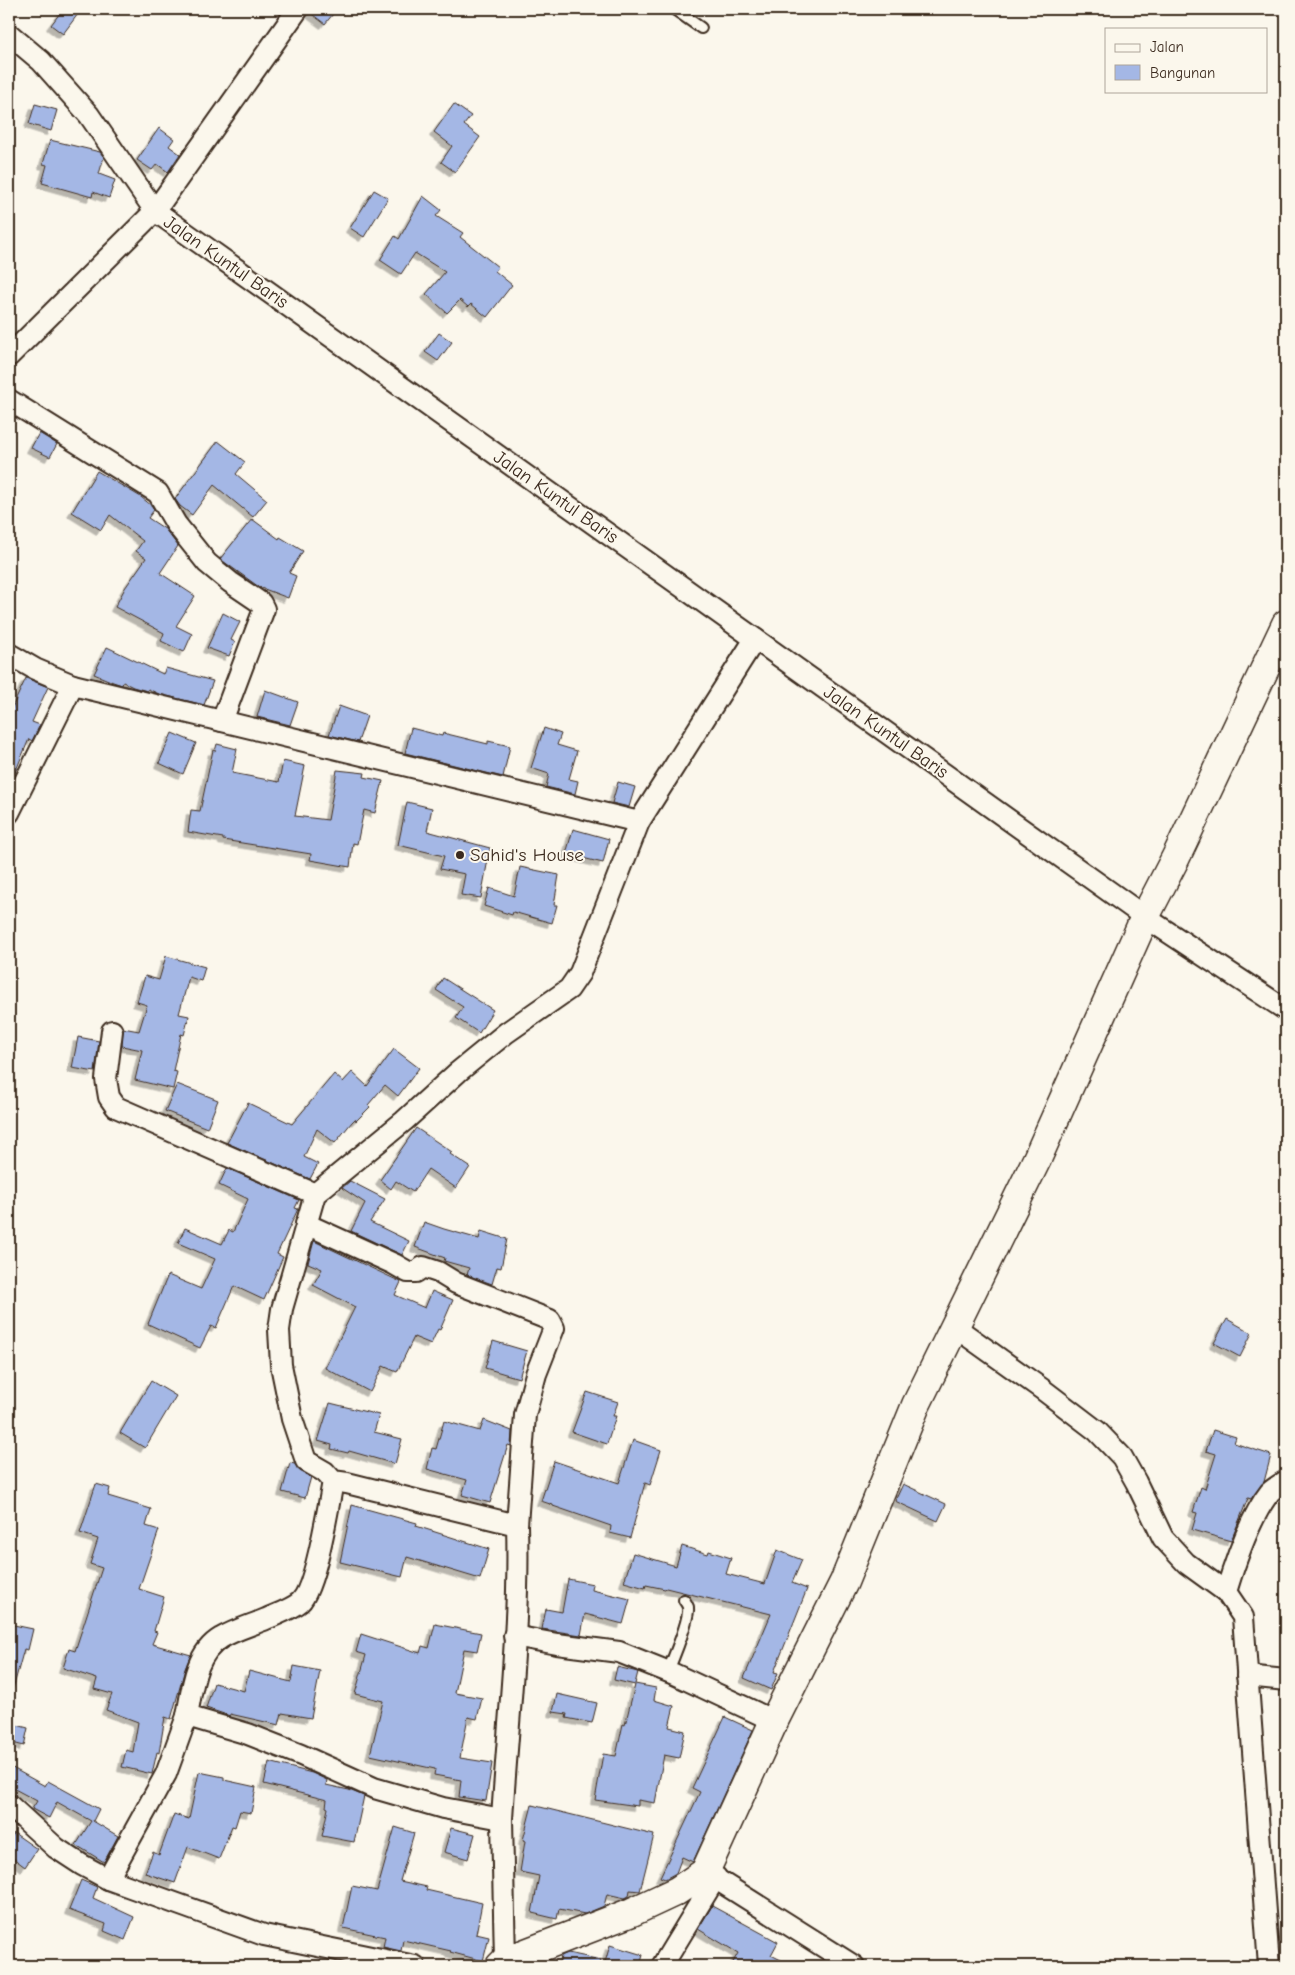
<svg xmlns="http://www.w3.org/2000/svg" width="1295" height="1975" font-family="'Comic Neue',sans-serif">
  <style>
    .building { fill: #a4b7e5; stroke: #3b2a1e; filter: url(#shadow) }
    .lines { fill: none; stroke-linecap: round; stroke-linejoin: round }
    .lane-casing { stroke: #3b2a1e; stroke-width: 14 }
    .street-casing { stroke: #3b2a1e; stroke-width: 24 }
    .secondary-casing { stroke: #3b2a1e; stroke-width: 31 }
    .lane { stroke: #fbf7ec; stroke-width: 10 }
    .street { stroke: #fbf7ec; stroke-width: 20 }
    .secondary { stroke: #fbf7ec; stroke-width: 28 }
    .poi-dot { fill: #3b2a1e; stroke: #fbf7ec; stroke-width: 2 }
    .labels { text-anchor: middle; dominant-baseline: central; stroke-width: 4; stroke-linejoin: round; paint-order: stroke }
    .street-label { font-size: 19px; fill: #3b2a1e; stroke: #fbf7ec }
    .poi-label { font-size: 19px; fill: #3b2a1e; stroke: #fbf7ec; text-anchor: start }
  </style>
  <defs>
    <filter id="shadow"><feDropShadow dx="-4.5" dy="4.5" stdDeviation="0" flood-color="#0004"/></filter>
  </defs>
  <rect width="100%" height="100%" fill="#fbf7ec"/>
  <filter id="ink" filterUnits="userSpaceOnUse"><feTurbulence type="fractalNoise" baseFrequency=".02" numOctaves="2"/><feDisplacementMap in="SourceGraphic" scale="10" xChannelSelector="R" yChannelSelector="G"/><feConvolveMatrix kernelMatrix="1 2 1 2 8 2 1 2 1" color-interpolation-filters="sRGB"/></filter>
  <g filter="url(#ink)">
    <g class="building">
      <polygon points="63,9 70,9 78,14 63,34 51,25"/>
      <polygon points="310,9 337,9 325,24 309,12"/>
      <polygon points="35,104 57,110 51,131 29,124"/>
      <polygon points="454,104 471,116 464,125 480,137 455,172 441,162 452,146 434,132"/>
      <polygon points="159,128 174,139 169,146 180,154 168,172 157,164 152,170 137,160"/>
      <polygon points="50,140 100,152 104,157 99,174 115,180 109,198 93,192 92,197 42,183 47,165 43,164"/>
      <polygon points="374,190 388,198 364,237 350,228"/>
      <polygon points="423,196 441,210 436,216 463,233 460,237 498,267 495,271 512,285 487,317 471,304 468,307 460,300 447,313 426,294 445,272 415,253 401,274 380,260 395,236 399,239"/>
      <polygon points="439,333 452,342 438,361 425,352"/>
      <polygon points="39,433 57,444 50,457 31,448"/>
      <polygon points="218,441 245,462 236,474 267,500 253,517 214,485 192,515 180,506 175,499"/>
      <polygon points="97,471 141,497 152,506 154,510 148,518 165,529 178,546 160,573 195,596 176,626 192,634 184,652 161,641 164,633 115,607 125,588 146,558 136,551 143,541 110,515 101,530 72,512"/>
      <polygon points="252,519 279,539 280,537 303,551 289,573 296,576 288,598 259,587 220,559"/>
      <polygon points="223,613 240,622 231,640 235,642 229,656 207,648"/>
      <polygon points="107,647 163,674 166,668 213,681 204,705 159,694 148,689 147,691 133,687 123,682 122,685 113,682 94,674"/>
      <polygon points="26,678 48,687 32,722 40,725 32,741 29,739 9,787 9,714"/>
      <polygon points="265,690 298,702 290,725 257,717"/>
      <polygon points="339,706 367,716 358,742 329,735"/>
      <polygon points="411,728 442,736 443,733 488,744 488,741 510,746 503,777 405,753"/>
      <polygon points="544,728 561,734 557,745 577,751 569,779 578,781 575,794 546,787 549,774 531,768"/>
      <polygon points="172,733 196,743 183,774 159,763"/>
      <polygon points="217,744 237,749 232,773 279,782 283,761 305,766 295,816 328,820 337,770 365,773 364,777 383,781 375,813 364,810 357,844 353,843 350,867 310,860 311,854 223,840 223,838 188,832 191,810 200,811 213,750 215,751"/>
      <polygon points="618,782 635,787 629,807 612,803"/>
      <polygon points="407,802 432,808 427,831 490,848 481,898 461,895 465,874 440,869 444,856 398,845"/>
      <polygon points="573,829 609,839 603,863 566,854"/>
      <polygon points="520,867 559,875 554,905 557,905 552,923 513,912 512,915 484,906 489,888 514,896"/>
      <polygon points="166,956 205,967 201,981 189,977 179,1014 189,1016 184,1035 181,1034 173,1071 177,1072 173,1089 135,1080 142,1050 122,1046 123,1028 139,1031 147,1005 137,1002 145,976 159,980"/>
      <polygon points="443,978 493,1010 479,1033 456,1018 463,1007 436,990"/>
      <polygon points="78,1037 99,1041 95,1072 72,1068"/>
      <polygon points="394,1049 419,1068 398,1096 385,1085 368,1105 370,1107 356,1121 355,1119 352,1122 335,1143 317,1129 304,1157 318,1164 310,1179 227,1143 248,1103 292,1124 334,1074 343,1082 352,1072 367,1086"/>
      <polygon points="177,1084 218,1100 207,1128 165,1111"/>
      <polygon points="416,1128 452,1152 450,1154 470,1167 456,1188 428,1169 413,1192 396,1181 391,1189 380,1180"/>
      <polygon points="227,1168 299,1200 295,1208 298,1209 277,1254 283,1257 264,1300 234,1286 216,1328 211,1326 200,1348 148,1324 168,1275 201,1289 215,1259 178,1243 185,1228 222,1244 229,1230 233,1232 248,1199 219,1185"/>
      <polygon points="350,1181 385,1199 370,1222 409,1241 402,1255 351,1231 365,1203 342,1188"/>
      <polygon points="424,1222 444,1229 479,1239 481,1231 507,1239 501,1268 497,1267 492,1284 467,1275 469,1268 444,1261 445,1258 415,1247"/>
      <polygon points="314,1241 401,1282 395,1295 425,1308 432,1291 453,1300 440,1330 438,1329 431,1344 414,1337 397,1372 383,1366 370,1392 325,1368 355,1307 313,1285 322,1269 308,1263"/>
      <polygon points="1227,1319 1252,1333 1240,1357 1214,1343"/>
      <polygon points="493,1341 527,1351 519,1378 485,1368"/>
      <polygon points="151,1381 176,1396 145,1448 120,1433"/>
      <polygon points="587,1392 618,1402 613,1416 616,1416 607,1444 572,1432"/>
      <polygon points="330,1403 379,1415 374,1432 402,1439 395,1464 349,1451 348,1453 331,1449 332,1445 318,1441"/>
      <polygon points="484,1420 512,1431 511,1446 508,1445 490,1503 462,1495 467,1480 427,1469 432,1448 436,1449 444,1421 480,1431"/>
      <polygon points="1213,1430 1236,1437 1234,1443 1271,1455 1264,1482 1251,1499 1248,1498 1231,1541 1192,1530 1197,1513 1193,1512 1201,1487 1205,1489 1216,1454 1206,1451"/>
      <polygon points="633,1440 661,1450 650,1485 645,1483 630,1538 610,1533 611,1526 553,1506 553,1505 541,1501 554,1461 619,1483"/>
      <polygon points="290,1463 295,1464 300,1471 311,1477 305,1498 282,1492"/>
      <polygon points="96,1484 110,1488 108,1496 151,1509 146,1526 159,1530 139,1589 164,1597 154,1631 157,1632 152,1644 191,1655 185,1669 171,1719 165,1717 159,1753 157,1752 152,1774 122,1767 126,1750 133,1752 138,1722 106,1710 112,1694 94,1689 97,1679 63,1668 69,1649 75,1651 102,1568 90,1564 98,1539 80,1533"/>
      <polygon points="903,1484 946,1504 938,1521 895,1501"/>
      <polygon points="352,1505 417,1523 416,1526 489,1549 480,1579 407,1557 402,1577 340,1562"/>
      <polygon points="682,1546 708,1554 709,1551 731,1558 726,1574 765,1584 777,1550 802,1560 792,1583 807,1589 774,1672 778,1673 771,1690 744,1678 771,1614 666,1588 665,1589 646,1585 645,1588 624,1582 633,1553 676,1566"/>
      <polygon points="568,1579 593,1584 592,1590 630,1599 623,1624 585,1614 581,1635 542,1629 546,1609 562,1612"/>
      <polygon points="9,1624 33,1629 28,1650 24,1649 13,1689 9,1688"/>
      <polygon points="435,1624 481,1633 477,1651 464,1649 455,1693 482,1698 477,1719 468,1717 460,1758 492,1763 486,1801 459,1797 461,1780 434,1775 435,1769 370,1755 383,1701 355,1694 366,1655 356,1652 361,1634 420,1653 422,1646 429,1648"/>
      <polygon points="294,1666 320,1671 311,1718 282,1713 279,1725 230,1714 230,1716 206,1708 214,1683 244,1691 249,1671 291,1682"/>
      <polygon points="617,1667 638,1672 635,1684 656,1688 654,1700 674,1706 669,1727 685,1731 679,1758 664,1755 655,1803 638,1800 638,1806 595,1800 603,1754 616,1756 623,1724 625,1725 635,1685 614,1680"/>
      <polygon points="557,1694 597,1703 592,1723 566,1718 567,1714 553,1712"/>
      <polygon points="725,1717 753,1730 693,1862 682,1857 676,1873 665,1879 660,1877 700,1792 692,1788"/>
      <polygon points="9,1723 28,1728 24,1746 9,1742"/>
      <polygon points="269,1762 312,1773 327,1780 326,1785 349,1790 364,1796 354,1842 322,1836 328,1808 326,1807 327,1800 264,1784"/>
      <polygon points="9,1766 45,1786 48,1781 99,1809 93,1821 118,1836 104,1862 76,1845 91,1821 57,1802 49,1818 32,1809 37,1801 9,1786"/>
      <polygon points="199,1772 224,1777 224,1780 256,1787 251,1813 240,1811 235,1827 232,1826 219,1859 188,1847 175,1883 145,1873 153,1852 159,1855 174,1814 189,1819"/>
      <polygon points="532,1805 654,1835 640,1891 630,1890 629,1896 625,1898 607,1894 604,1906 585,1914 559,1909 557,1919 532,1913 539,1876 520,1872 525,1841 523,1840"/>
      <polygon points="395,1827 414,1833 400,1881 427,1887 426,1890 482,1903 476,1934 489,1937 483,1961 450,1952 451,1951 403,1940 401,1951 383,1947 385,1937 343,1928 352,1886 377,1891"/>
      <polygon points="451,1828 475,1834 468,1859 444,1852"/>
      <polygon points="14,1833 37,1849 25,1867 9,1855 9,1841"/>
      <polygon points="81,1880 97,1887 93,1898 134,1917 125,1940 104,1931 106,1924 69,1910"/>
      <polygon points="712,1906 778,1942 771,1955 793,1966 731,1966 738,1953 698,1929"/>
      <polygon points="610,1945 643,1955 640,1966 604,1966"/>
      <polygon points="568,1953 601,1960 600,1966 559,1966 561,1956"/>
    </g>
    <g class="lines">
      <defs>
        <g id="lane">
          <polyline points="674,9 701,28"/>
          <path d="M668,1671C673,1659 690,1618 688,1607C687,1604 686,1603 684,1600"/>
        </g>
        <g id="street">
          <polyline points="9,34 41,61 89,115 155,211 1145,917 1286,1010"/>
          <polyline points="9,356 155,211 298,9"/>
          <polyline points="9,400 158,493 176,524 207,563 230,582 261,603 264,609 222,721"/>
          <polyline points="9,654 35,669 73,685 639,822"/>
          <polyline points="9,813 73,685"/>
          <polyline points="112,1031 106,1079 109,1097 116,1107 315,1194"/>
          <polyline points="306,1224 394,1264 408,1272 416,1272 423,1267 438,1272 456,1283 550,1320 554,1328 536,1374 525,1415 517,1525"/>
          <polyline points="955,1327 1042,1389 1097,1431 1122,1457 1136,1482 1163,1538 1186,1563 1226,1592 1243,1617 1269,1966"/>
          <path d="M1226,1592C1235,1562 1251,1516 1270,1492C1274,1488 1281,1484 1286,1481"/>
          <polyline points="514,1636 557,1644 619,1652 674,1674 774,1721"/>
          <polyline points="1247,1676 1286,1680"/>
          <path d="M187,1716C192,1689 195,1653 221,1638C234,1630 252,1625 266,1619C277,1614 292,1609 300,1602C315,1589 329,1504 333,1481"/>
          <polyline points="9,1805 56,1848 82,1865 108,1879 264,1935 415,1966"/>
          <polyline points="502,1819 505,1961"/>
          <polyline points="705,1872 854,1966"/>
          <path d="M108,1879L166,1774L187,1716L248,1734L301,1755L374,1788L443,1808L502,1819C508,1722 520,1623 517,1525L347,1483L333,1481L325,1472L306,1461L292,1419L281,1365L279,1330L282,1309L315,1194L404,1121L458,1072L506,1033L569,989L580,973L639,822L755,639"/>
          <polyline points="662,1966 716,1877"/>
        </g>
        <polyline id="secondary" points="500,1966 505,1961 632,1912 677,1891 705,1872 774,1721 844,1582 916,1405 1037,1159 1145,917 1176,857 1286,624"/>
      </defs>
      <use href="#lane" class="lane-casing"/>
      <use href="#street" class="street-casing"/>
      <use href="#secondary" class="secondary-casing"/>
      <use href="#lane" class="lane"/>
      <use href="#street" class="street"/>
      <use href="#secondary" class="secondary"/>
    </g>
  </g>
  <circle class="poi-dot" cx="460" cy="855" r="5"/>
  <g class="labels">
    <g class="street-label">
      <text transform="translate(226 262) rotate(35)">Jalan Kuntul Baris</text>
      <text transform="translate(556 497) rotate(35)">Jalan Kuntul Baris</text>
      <text transform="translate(886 732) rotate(35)">Jalan Kuntul Baris</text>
    </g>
    <g class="poi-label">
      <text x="470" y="855">Sahid's House</text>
    </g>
  </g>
  <rect width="1295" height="1975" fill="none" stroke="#fbf7ec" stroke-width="30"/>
  <rect x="15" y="15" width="1265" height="1945" fill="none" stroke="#3b2a1e" stroke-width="2" filter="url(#ink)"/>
  <rect x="1105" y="28" width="162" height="65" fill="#fbf7ec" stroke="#aea59a"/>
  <rect x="1115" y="44" width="25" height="8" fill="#fbf7ec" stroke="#aea59a"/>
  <text x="1150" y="52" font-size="15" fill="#3b2a1e">Jalan</text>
  <rect x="1115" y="65" width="25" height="15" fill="#a4b7e5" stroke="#aea59a"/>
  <text x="1150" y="78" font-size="15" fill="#3b2a1e">Bangunan</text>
</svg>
